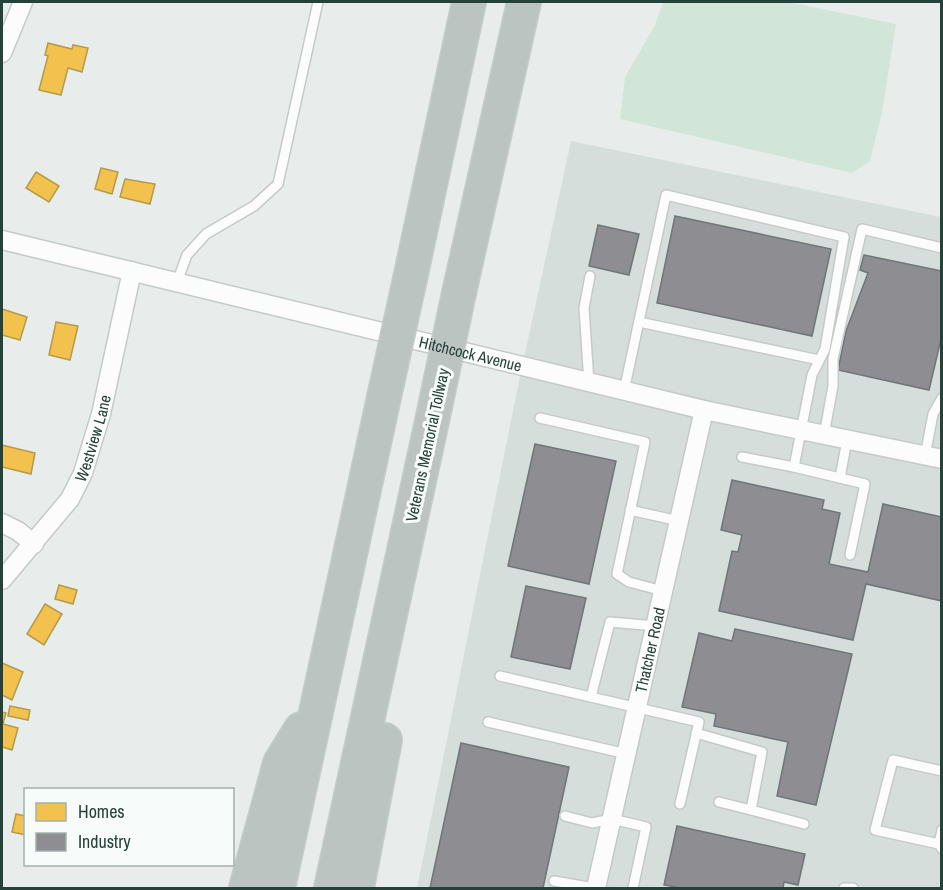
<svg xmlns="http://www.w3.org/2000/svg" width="943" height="890" font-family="'Archivo Narrow',sans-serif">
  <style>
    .built { fill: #d6dedb }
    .green { fill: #d1e6d8 }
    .homes { fill: #f2c14e; stroke: #b49b48; stroke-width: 1.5 }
    .industry { fill: #8d8d92; stroke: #6e7678; stroke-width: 1.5 }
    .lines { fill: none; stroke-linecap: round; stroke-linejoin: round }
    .lane-casing { stroke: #c5cac8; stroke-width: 12 }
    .street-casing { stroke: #c5cac8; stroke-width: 21 }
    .highway-casing { stroke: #c3ccc9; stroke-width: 36 }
    .lane { stroke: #fcfcfc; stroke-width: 9 }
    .street { stroke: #fcfcfc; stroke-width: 18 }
    .highway { stroke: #bcc4c2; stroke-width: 33 }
    .highway-bridge-casing { stroke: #c3ccc9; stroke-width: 36; stroke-linecap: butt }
    .highway-bridge { stroke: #bcc4c2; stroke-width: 33 }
    .labels { text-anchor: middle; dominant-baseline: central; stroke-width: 6; stroke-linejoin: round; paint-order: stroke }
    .street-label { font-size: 16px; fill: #24423a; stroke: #f7fbf9 }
  </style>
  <rect width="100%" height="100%" fill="#e8edeb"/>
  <polygon class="built" points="571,141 941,217 941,888 417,888 519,381"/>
  <polygon class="green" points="663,2 788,2 896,24 882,113 870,161 852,173 620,119 625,77 655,25"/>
  <g class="homes">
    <polygon points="48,43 72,49 73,45 88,48 82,72 68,68 61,95 39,90 48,56 45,55"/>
    <polygon points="101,168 118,172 112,194 95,189"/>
    <polygon points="36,172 59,186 49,202 26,188"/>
    <polygon points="125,179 155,184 150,204 120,197"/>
    <polygon points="2,309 27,317 20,340 2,335"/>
    <polygon points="56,322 78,326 70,360 49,355"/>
    <polygon points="2,445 35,453 31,474 2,467"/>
    <polygon points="59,585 77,590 73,604 55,599"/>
    <polygon points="45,604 62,614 44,645 27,634"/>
    <polygon points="2,663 23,672 12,700 2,695"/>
    <polygon points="10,706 30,710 28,720 8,716"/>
    <polygon points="2,712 6,713 3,724 18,728 12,750 2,747"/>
    <polygon points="16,814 26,816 26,835 12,832"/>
  </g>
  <g class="industry">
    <polygon points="675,216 831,249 812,336 657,303"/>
    <polygon points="598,225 639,234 629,275 589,266"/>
    <polygon points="864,255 942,271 942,335 929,390 838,370 846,331 868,273 860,270"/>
    <polygon points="535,444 616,461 589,584 508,566"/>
    <polygon points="732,480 824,500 822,509 840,513 829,564 868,572 883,504 942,517 942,601 866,584 853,640 719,611 732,551 738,552 742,535 721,530"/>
    <polygon points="526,586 586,598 570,669 511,657"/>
    <polygon points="735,629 852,654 816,805 777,796 788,742 714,726 716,714 682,707 699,633 732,641"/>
    <polygon points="461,743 569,767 543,888 430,888"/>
    <polygon points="677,826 805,854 798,885 784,882 783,888 681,888 664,885"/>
  </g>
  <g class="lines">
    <defs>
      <g id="lane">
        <polyline points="177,282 187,255 206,234 254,206 278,184 318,2"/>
        <polyline points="639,322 819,360"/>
        <polyline points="589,383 584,308 590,276"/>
        <polyline points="624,391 666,195 844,237 825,349 812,375 794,467 742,457"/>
        <polyline points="540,418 645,442 617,574 629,582 663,591"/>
        <polyline points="824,435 833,386 833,359 862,229 942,248"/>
        <polyline points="925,456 933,414 942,398"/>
        <polyline points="794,467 865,484 850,555"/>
        <polyline points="840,478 847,440"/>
        <polyline points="630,510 679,521"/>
        <polyline points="500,676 699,722 680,804"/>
        <polyline points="591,697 610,622 656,626"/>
        <polyline points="488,722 627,754"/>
        <polyline points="696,733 762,752 751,810 804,824"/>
        <polyline points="942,771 893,760 875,830 939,844 942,849"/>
        <polyline points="719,802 751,810"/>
        <polyline points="565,816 592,823 612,819 646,827 633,888"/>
        <polyline points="939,844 942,830"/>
        <polyline points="554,881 594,888"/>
        <polyline points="844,888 853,888"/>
      </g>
      <g id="street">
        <polyline points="2,53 23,2"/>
        <path id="s1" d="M2,240L704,410L942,459"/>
        <polyline points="2,523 18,531 34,544"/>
        <path id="s2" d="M2,580L70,499L83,473L101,414L132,271"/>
        <path id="s3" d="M596,888L704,410"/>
      </g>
      <g id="highway">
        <polyline points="410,279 469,2"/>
        <polyline points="459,293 524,2"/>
        <polyline points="246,888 280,763 301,729"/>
        <polyline points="278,888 384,397"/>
        <polyline points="331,888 435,407"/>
        <polyline points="357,888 385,740"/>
      </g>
    </defs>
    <use href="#lane" class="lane-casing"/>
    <use href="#street" class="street-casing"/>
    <use href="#highway" class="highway-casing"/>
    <use href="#lane" class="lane"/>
    <use href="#street" class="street"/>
    <use href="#highway" class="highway"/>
    <defs>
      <g id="highway-bridge">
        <polyline points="384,397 410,279"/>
        <polyline points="435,407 459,293"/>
      </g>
    </defs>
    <use href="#highway-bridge" class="highway-bridge-casing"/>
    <use href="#highway-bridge" class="highway-bridge"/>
  </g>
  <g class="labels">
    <g class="street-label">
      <text stroke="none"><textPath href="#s1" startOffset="482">Hitchcock Avenue</textPath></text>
      <text stroke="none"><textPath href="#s2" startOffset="171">Westview Lane</textPath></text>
      <text transform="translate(427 445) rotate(-78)">Veterans Memorial Tollway</text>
      <text stroke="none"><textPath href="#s3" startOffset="244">Thatcher Road</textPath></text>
    </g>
  </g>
  <rect width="943" height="890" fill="none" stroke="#24423a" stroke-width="6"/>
  <rect x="24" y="788" width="210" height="78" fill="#f7fbf9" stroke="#a3b1ad" stroke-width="1.5"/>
  <rect x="36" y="803" width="30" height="18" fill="#f2c14e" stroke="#a3b1ad" stroke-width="1.5"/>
  <text x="78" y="818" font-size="18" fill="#24423a">Homes</text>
  <rect x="36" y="833" width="30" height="18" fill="#8d8d92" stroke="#a3b1ad" stroke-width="1.5"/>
  <text x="78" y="848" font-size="18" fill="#24423a">Industry</text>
</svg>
